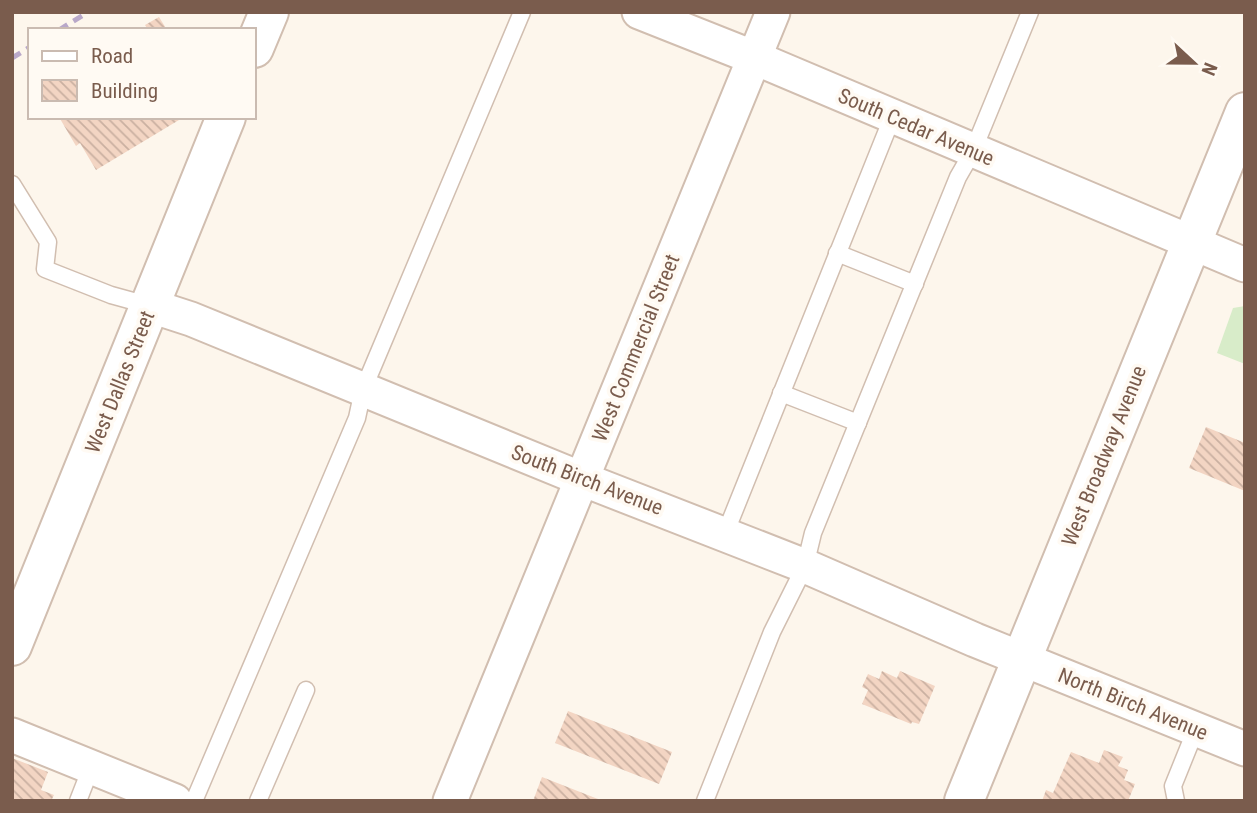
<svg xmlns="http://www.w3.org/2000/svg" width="1257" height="813" font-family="'Roboto Condensed',sans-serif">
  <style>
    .garden { fill: #d8ecc9 }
    .building { fill: url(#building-back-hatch) }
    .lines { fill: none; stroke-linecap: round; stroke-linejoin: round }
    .service-casing { stroke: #d1beb0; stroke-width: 19 }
    .minor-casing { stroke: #d1beb0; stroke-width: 37 }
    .tertiary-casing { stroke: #d1beb0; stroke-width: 42 }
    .service { stroke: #fff; stroke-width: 16 }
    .minor { stroke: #fff; stroke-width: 33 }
    .tertiary { stroke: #fff; stroke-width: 38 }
    .rail { stroke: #b9a8c9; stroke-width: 5; stroke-dasharray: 10 7; stroke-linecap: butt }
    .labels { text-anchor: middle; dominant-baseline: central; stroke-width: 7; stroke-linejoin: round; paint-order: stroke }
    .street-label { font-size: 21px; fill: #7a5c4d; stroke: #fffaf3 }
  </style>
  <defs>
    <pattern id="building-back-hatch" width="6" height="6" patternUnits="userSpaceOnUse" patternTransform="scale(1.75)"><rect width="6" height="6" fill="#f3d5c3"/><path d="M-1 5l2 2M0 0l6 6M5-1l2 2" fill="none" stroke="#cab0a1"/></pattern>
  </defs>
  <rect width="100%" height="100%" fill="#fdf6ec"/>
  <polygon class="garden" points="1245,306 1245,364 1217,353 1233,308"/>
  <g class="building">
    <polygon points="159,17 167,30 148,30 145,25"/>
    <polygon points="59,117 184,117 96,170 80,143 76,146"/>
    <polygon points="1206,427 1245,443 1245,491 1189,468"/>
    <polygon points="882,671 897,678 900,671 935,686 919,724 912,722 911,724 862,704 868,690 862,687 868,674 879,679"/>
    <polygon points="568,711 672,752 659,784 555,743"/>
    <polygon points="1104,750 1123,757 1118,766 1128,770 1124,780 1135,784 1128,801 1042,801 1046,790 1053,793 1071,752 1099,763"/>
    <polygon points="12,758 48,772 41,790 54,795 51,801 12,801"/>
    <polygon points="542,777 603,801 533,801"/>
  </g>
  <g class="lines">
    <defs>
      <g id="service">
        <polyline points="12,184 48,242 45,269 111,295 151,306"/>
        <polyline points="837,253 915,284"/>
        <polyline points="781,393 858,423"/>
        <polyline points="725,534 892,118"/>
        <polyline points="78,801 92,765"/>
        <polyline points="194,801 357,418 363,390 522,12"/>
        <polyline points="258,801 306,690"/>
        <polyline points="705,801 772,632 805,566 813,533 958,177 973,151 1030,12"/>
        <polyline points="1176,801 1173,786 1196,729"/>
      </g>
      <g id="minor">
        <polyline points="639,12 755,58 1245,265"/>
        <polyline points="151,306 191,319 582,479 805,566 975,640 1245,749"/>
        <polyline points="12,735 175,801"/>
        <polyline points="450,801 773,12"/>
      </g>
      <g id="tertiary">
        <polyline points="254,48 269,12"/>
        <polyline points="12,646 226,117"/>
        <polyline points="964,801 1245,112"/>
      </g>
    </defs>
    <use href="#service" class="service-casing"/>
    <use href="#minor" class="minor-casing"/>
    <use href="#tertiary" class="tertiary-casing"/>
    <use href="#service" class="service"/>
    <use href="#minor" class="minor"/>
    <use href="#tertiary" class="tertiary"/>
    <g class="rail">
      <polyline points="59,30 88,12"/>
      <polyline points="12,58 30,47"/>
    </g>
  </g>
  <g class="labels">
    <g class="street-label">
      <text transform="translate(916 127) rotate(23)">South Cedar Avenue</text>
      <text transform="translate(636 348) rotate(-68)">West Commercial Street</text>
      <text transform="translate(120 382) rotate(-68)">West Dallas Street</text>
      <text transform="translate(1104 456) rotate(-68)">West Broadway Avenue</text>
      <text transform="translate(587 480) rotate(21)">South Birch Avenue</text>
      <text transform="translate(1133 704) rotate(22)">North Birch Avenue</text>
    </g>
  </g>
  <rect width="1257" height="813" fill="none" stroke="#7a5c4d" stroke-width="28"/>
  <rect x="28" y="28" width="228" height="91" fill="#fffaf3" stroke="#cabbb1" stroke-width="2"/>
  <rect x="42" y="51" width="35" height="10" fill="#ffffff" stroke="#cabbb1" stroke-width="2"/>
  <text x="91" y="63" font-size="21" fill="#7a5c4d">Road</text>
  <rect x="42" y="80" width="35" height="21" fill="url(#building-back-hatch)" stroke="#cabbb1" stroke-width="2"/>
  <text x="91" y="98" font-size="21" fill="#7a5c4d">Building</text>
  <g transform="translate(1194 63) rotate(112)" stroke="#fffaf3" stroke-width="5" paint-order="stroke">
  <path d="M0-5L12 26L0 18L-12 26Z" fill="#7a5c4d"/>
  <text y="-10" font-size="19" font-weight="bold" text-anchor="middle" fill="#7a5c4d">N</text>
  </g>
</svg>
